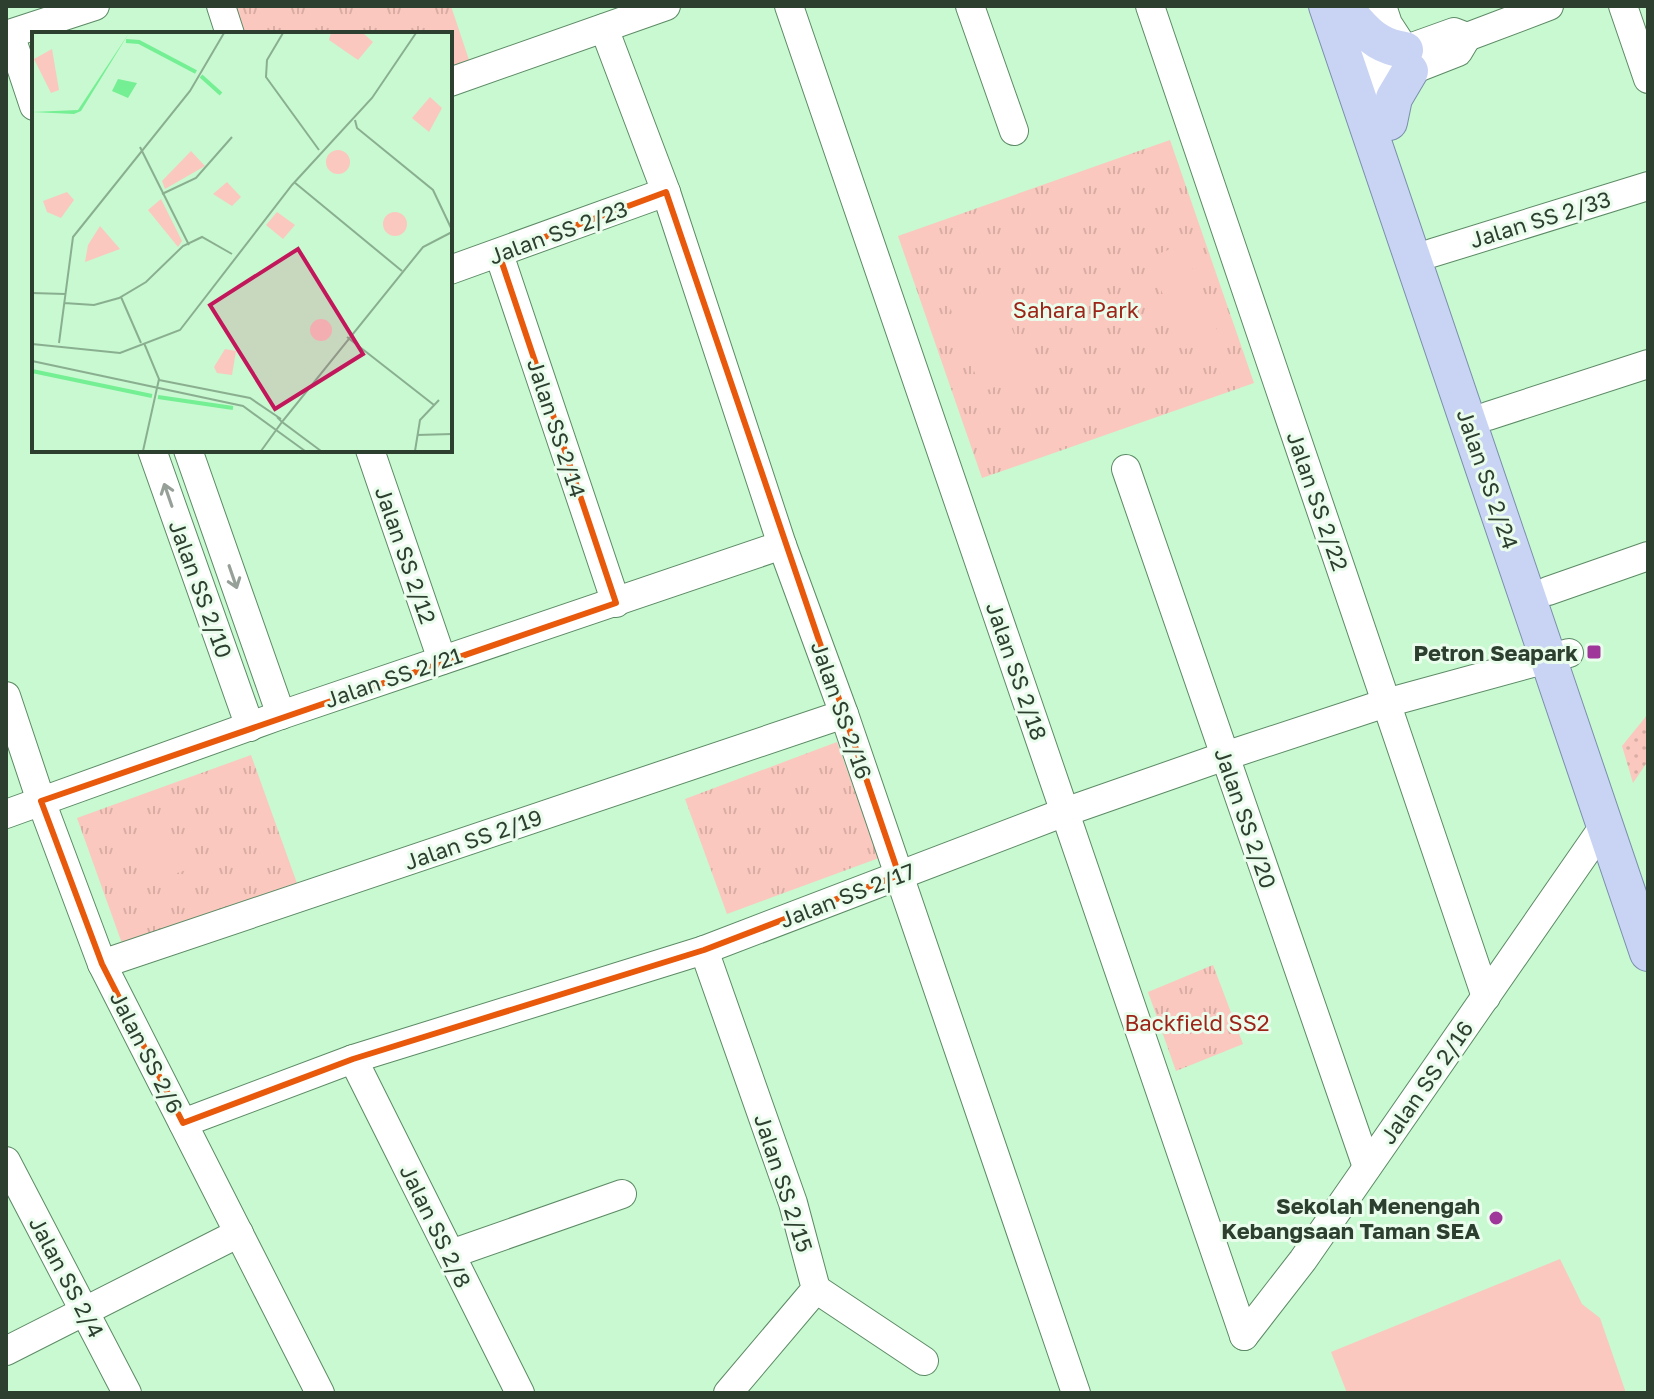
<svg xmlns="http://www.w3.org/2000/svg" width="1654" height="1399" font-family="'Golos Text',sans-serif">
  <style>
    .grass { fill: url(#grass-dots) }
    .park { fill: url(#park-tufts) }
    .garden { fill: #fbc8bf }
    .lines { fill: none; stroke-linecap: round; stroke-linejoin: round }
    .minor-casing { stroke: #5c8a65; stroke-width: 30 }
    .major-casing { stroke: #7b8eac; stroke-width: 38 }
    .minor { stroke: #fff; stroke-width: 28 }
    .major { stroke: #c9d4f5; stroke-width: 36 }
    .oneway { stroke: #96a098 }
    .marked { fill: none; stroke: #e8590c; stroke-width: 6; stroke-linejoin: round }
    .poi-dot { fill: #9f379a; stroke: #eafded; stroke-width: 3 }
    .labels { text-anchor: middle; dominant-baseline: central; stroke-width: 6; stroke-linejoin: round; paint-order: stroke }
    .street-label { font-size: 22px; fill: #2d4030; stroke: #eafded }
    .park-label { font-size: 22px; fill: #9d2418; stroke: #eafded }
    .poi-label { font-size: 22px; font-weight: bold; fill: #2d4030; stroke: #eafded; text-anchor: end }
    .inset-river { fill: none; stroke: #74ef93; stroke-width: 4 }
    .inset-road { fill: none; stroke: #8aaf90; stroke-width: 2 }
    .view { fill: #c2185b; fill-opacity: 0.15; stroke: #c2185b; stroke-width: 4 }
    .inset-edge { fill: none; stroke: #2d4030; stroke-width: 4 }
  </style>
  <defs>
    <pattern id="grass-dots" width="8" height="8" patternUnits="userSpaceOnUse" patternTransform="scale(2)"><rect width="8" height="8" fill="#fbc8bf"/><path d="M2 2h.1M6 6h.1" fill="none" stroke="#d7ada4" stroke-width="1.8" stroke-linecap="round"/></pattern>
    <pattern id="park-tufts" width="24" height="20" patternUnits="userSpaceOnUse" patternTransform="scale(2)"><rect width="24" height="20" fill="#fbc8bf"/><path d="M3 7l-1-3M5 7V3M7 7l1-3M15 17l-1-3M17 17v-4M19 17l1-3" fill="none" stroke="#d7ada4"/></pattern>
  </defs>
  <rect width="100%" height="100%" fill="#c8f9d0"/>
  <polygon class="grass" points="1648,714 1648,761 1633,783 1622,746"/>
  <g class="park">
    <polygon points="233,6 451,6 469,60 450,67 450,34 242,34"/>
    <polygon points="1170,140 1254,383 982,478 898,236"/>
    <polygon points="837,742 879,858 727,914 685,799"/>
    <polygon points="251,755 298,886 124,949 77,818"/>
    <polygon points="1213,965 1243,1044 1176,1071 1148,992"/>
  </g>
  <g class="garden">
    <polygon points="1183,244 1219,335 1185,349 1148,258"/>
    <polygon points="997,289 1029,374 982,392 950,307"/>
    <polygon points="169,830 186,870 143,885 129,848"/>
    <polygon points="1560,1259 1582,1304 1600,1318 1626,1393 1347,1393 1331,1352"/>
  </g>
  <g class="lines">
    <defs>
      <g id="minor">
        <polyline points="221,6 230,34"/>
        <polyline points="789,6 1244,1336"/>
        <polyline points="970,6 1014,131"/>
        <polyline points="1150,6 1486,997"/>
        <polyline points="1382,6 1388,24 1405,50"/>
        <polyline points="1623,6 1648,79"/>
        <polyline points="604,28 666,192 782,545 844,714 1076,1393"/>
        <polyline points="10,34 34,106"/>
        <polyline points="6,35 95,6"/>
        <polyline points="1348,70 1454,32 1467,37 1549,6"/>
        <polyline points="450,82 666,6"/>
        <polyline points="1356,92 1458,52 1467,37"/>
        <polyline points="1432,253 1648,186"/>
        <polyline points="499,254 616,603"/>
        <polyline points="450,270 666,192"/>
        <polyline points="1488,416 1648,364"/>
        <polyline points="152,450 250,727"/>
        <polyline points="188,450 281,715"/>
        <polyline points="370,450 442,660"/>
        <polyline points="1126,469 1367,1167"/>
        <polyline points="1548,591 1648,556"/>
        <polyline points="6,696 41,801 102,964 320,1393"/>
        <polyline points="6,814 281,715 782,545"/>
        <polyline points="704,950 793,1203 816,1289 728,1393"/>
        <polyline points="102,964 844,714"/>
        <polyline points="353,1059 520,1393"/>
        <polyline points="183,1123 353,1059 704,950 1065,812 1225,756 1386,703 1569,653"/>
        <polyline points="6,1161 127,1393"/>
        <polyline points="451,1254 622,1194"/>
        <polyline points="816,1289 924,1361"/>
        <polyline points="1244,1336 1303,1260 1604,826"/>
        <polyline points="6,1351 239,1233"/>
      </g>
      <g id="major">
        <polyline points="1327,6 1648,953"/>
        <path d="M1357,22C1371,38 1383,47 1405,50"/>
        <polyline points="1389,122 1394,98 1410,71"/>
      </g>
    </defs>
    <use href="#minor" class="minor-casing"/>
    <use href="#major" class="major-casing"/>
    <use href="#minor" class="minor"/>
    <use href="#major" class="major"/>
  </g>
  <defs><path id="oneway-shaft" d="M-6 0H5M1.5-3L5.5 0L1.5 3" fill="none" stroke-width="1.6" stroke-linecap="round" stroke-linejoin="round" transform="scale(2)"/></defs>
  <g class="oneway">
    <use href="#oneway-shaft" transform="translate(168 495) rotate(-109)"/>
    <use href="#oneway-shaft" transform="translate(233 577) rotate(71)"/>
  </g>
  <path class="marked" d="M666,192L899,875L704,950L353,1059L183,1123L102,964L41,801L616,603L499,254Z"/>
  <g class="poi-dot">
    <rect x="1586" y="644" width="16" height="16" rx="4"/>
    <circle cx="1496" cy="1218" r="8"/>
  </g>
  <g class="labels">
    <g class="street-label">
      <text transform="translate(1540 219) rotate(-17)">Jalan SS 2/33</text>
      <text transform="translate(558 232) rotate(-20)">Jalan SS 2/23</text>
      <text transform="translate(557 428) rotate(72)">Jalan SS 2/14</text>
      <text transform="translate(1488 479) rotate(71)">Jalan SS 2/24</text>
      <text transform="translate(1318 501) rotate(71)">Jalan SS 2/22</text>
      <text transform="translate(406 555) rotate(71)">Jalan SS 2/12</text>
      <text transform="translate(201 589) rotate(70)">Jalan SS 2/10</text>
      <text transform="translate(1017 671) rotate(71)">Jalan SS 2/18</text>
      <text transform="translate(393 677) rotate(-19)">Jalan SS 2/21</text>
      <text transform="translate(842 710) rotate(71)">Jalan SS 2/16</text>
      <text transform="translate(1246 818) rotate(71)">Jalan SS 2/20</text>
      <text transform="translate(473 839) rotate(-19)">Jalan SS 2/19</text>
      <text transform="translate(847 895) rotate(-21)">Jalan SS 2/17</text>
      <text transform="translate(147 1052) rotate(63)">Jalan SS 2/6</text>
      <text transform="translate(1426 1082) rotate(-55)">Jalan SS 2/16</text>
      <text transform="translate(784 1183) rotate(72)">Jalan SS 2/15</text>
      <text transform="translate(436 1226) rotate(64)">Jalan SS 2/8</text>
      <text transform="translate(67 1277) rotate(62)">Jalan SS 2/4</text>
    </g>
    <g class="park-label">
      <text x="1076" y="309">Sahara Park</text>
      <text x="1197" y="1022">Backfield SS2</text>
    </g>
    <g class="poi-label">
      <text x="1578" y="652">Petron Seapark</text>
      <text x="1480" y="1205">Sekolah Menengah<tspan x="1480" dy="25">Kebangsaan Taman SEA</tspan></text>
    </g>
  </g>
  <g transform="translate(32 32)">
    <rect width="420" height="420" fill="#c8f9d0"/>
    <path d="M299,1H331L341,10L326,28L297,8ZM20,17L27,58L19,61L2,27ZM398,65L410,76L397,100L380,86ZM294 130a12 12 0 1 1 24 0a12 12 0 1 1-24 0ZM159,119L173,134L133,157L130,149ZM195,150L209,165L200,174L181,162ZM35,160L42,168L29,186L15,180L11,169ZM129,167L150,209L146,215L116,178ZM245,180L263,193L251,207L234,193ZM351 192a12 12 0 1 1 24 0a12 12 0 1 1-24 0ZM68,194L88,217L53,230L56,213ZM278 298a11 11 0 1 1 22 0a11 11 0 1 1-22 0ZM193,317L204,319L200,343L185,341L182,335Z" fill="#fbc8bf"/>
    <path d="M97,1L49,79L42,82L0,80L46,78ZM86,47L105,51L96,66L80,59Z" fill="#74ef93"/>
    <path class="inset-river" d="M94,9L107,10L164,40M169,44L189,62M0,339L120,364M126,365L201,376"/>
    <path class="inset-road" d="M251,1L235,28L234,45L287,118M323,88L325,96L401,158L420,198M108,115L157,213M262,150L370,239M130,162L164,146L200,105M0,261L33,262M89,265L109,311M32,271L62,273L87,266L114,250L151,214L170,205L200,222M315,305L402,373M27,311L41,205L158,59L192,1M0,312L88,321L148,298L260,153L340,66L384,1M0,329L211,374L273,419M127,348L218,366L249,387M245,385L250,390L391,215L420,200M385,403L420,402M111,419L127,347L112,311M229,419L250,390L289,419M383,419L388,388L407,368"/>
    <path class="view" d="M266,217L331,322L243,377L178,273Z"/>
    <rect width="420" height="420" class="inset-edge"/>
  </g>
  <rect width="1654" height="1399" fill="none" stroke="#2d4030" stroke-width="16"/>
</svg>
